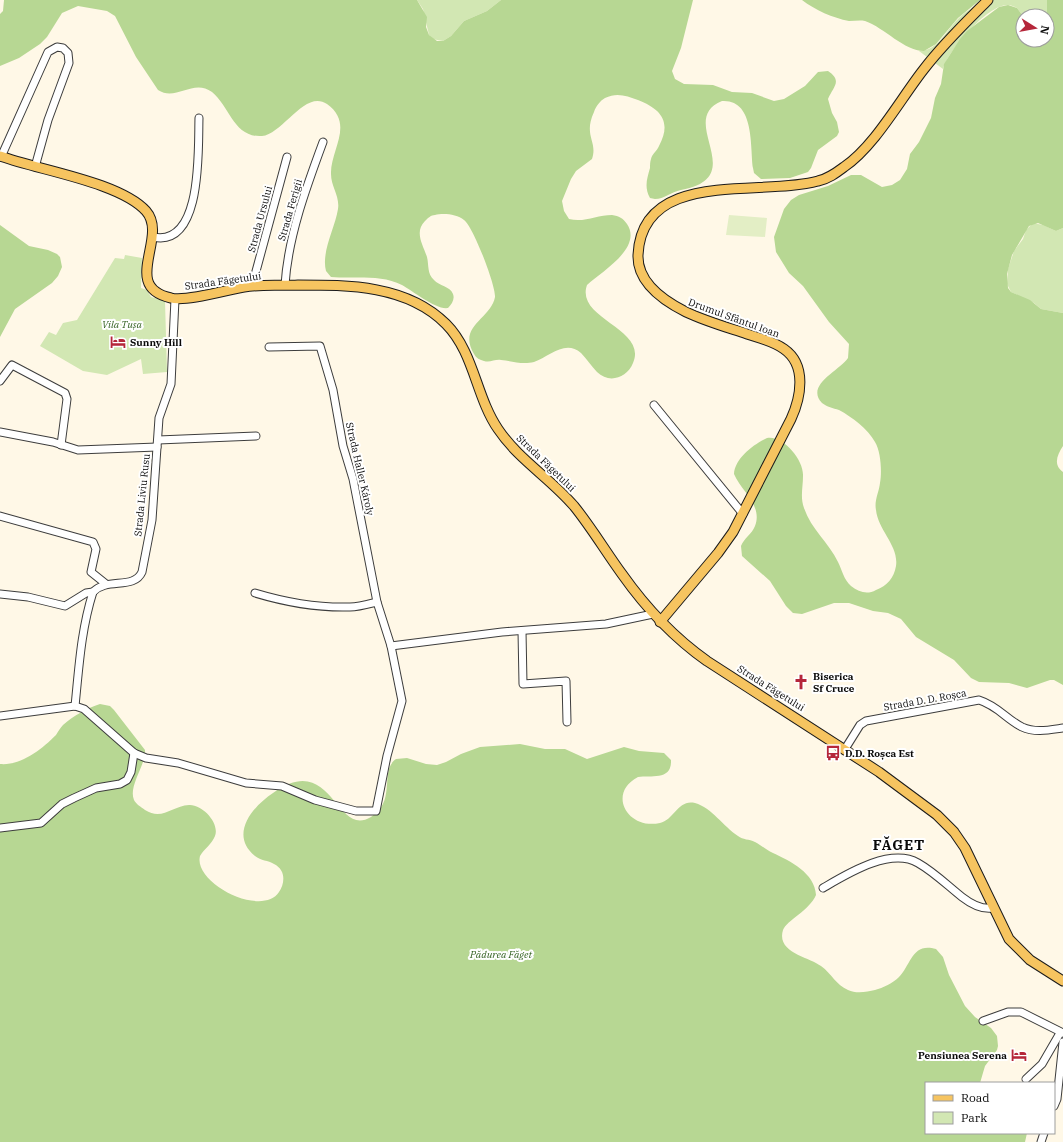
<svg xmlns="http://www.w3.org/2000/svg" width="1063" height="1142" font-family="'IBM Plex Serif',serif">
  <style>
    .green { fill: #d2e7b3 }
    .forest { fill: #b7d793 }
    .pitch { fill: #e3eec5 }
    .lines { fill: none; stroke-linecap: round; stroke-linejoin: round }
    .minor-casing { stroke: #3d3d3d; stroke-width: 9 }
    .major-casing { stroke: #1b1b1b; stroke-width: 11 }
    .minor { stroke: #fff; stroke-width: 7 }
    .major { stroke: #f6c460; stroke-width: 9 }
    .labels { text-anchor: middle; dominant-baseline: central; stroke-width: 4; stroke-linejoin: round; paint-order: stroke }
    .street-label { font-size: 10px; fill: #0a0a0a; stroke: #fff }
    .park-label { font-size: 10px; font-style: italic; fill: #305f1d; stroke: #fff }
    .poi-label { font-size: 10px; font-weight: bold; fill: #0a0a0a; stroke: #fff; text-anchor: start }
    .district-label { font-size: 14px; font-weight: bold; letter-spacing: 1px; fill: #0a0a0a; stroke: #fff }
  </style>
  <rect width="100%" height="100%" fill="#fff8e7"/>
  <g class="green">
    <polygon points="417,0 501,0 487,11 464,21 451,36 443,41 432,39 429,35 423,9"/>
    <path d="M980,0H1047V16H1023L1017,8C1015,7 1011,5 1008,5C988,4 948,51 943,69L919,51C938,51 947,29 959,18C966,11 974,8 980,0Z"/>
    <polygon points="1033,223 1043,225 1056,231 1063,228 1063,313 1041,309 1034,303 1011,292 1007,284 1008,269 1014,251 1023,239 1026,230"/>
    <polygon points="125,255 142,258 141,288 147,290 151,297 165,301 167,372 143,374 141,359 107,375 83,371 40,346 49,332 56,335 63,323 77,320 115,258 124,259"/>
  </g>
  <g class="forest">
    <path d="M4,0H417L427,17L426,27L429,35L437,41H443L451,36L464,21L487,11L501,0H693L681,48L672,71L675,79L684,84L713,85L732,92L752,93L774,101L784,99L805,86L818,72L828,71C843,81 833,87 828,99L832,113L837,122L839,132L837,136L818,150L811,168L808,172L790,178L761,179L754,173L753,168C750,147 755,99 722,101C675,120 752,177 681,190C671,192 664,199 655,199L650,198C644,187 647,179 650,168C650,165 650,162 651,159C652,154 657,151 659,146C672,122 661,109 638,100C627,96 617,92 605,98C600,101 596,106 594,112C583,136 598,141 592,159L576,171L571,179L562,201L564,211L569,219C584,223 597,215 612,215C619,216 623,218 627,224C643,248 601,272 587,285C575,319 648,328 633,363C627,378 609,384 597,372C591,366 587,359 581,353C565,339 549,357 534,362C522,365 513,361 501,360C495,359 490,363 484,361C480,360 476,358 474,354C457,326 491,319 495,297C496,286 473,226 464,220C457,214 443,213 435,215C431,215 428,218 425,221C414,232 423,245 427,257C429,265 427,274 434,280C439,286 450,286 453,294C455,299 452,304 448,308C436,310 413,291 402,285C380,274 355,279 331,277L326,271C321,252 335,228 338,209C340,196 331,187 331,174C330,150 355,124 327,104C305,89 283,134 262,136C234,138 230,107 212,92C193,78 176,102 158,90L136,57L115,16L107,11L78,6L62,13L47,37L40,44L19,58L0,66V14L3,11Z"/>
    <path d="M802,0H980L958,18L936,44L924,51C904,51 885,28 865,21C860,20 854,21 849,21C833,18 815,10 802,0Z"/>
    <path d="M1047,0H1063V228L1056,231L1038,223L1029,226L1012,255L1007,274L1008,288L1011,292L1030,300L1041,309L1063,313V446C1057,455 1053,465 1063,472V685L1054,680H1050L1027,688L1009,683L979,682L971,678L954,660L916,637L901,619L888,613L873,611L849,603H834L802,614L793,613L786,606L770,581L742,556L741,546C744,538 752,534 755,526C763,505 741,491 734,474C735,458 754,444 767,438C783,435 804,460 803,476C803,487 800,497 804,508C811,529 829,543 838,562C842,570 844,580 851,586C859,592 867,595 876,590C887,586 894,578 896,566C899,546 878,530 876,510C874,501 879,492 880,483C882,472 881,452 875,442C868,429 852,417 839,410C833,408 827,407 822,403C805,385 839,371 848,358L849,344L829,322L803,286L789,273L776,252L774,237L784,209L791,200L799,195L828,186L851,175H861L882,187L892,185L900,180L907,169L910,154L919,142L931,118L935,98L941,84L944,64L960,39L967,31L999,7L1008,5L1017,8L1023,16V40H1047Z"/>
    <polygon points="0,225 29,246 48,250 57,254 60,257 62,267 58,276 52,283 15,309 0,337"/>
    <path d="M100,704L110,706L114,710L145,750C146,765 128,786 134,800C136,804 141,807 145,810C162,821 172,806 189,805C202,804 220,823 215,836C212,844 204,849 200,856C193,883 262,918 279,892C285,883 286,870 274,864C268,860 261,861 255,856C229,835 252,807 273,793C333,750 335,839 371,817C397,801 379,771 396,759L407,758L426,764L437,765L446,762L461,754L480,747L520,744L545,749H565L587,759L624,747L639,751L664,753L671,760C672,781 651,775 638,777C607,793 627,830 660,823C674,820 678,799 695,803C712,808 723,826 738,836C743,840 749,839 755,842C761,845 766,850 773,853C790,861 815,873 816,895C809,911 787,920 783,930C776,953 810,957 821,966C832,974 836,985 848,990C856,994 867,992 875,990C883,988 893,983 899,977C911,965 912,942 936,949L943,957L949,975L965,1006L975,1017L991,1028L997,1036L998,1046L997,1050L985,1066L980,1083H926V1133H1027L1025,1142H0V764C21,766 42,749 56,735C58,732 60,728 63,725C73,716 87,708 100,704Z"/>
  </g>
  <polygon class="pitch" points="729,215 767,218 765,237 726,235"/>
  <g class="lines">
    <defs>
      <g id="minor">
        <polyline points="1,157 48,52 57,47 63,48 68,53 69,63 48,120 35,167"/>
        <path d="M153,237C203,248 198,149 199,118"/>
        <path d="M285,285C288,237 306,188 323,142"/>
        <polyline points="252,286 287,157"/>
        <polyline points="0,381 12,365 65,393 67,399 61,445"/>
        <polyline points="654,405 743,514"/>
        <polyline points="0,432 53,442 78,450 157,447"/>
        <polyline points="158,440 256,436"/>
        <polyline points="0,516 93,542 96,549 91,572 106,584"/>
        <path d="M255,593C285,602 318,608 350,607C359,607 369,604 377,602"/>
        <polyline points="0,594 28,597 65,606 86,593 93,592"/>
        <polyline points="522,631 523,684 566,681 567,722"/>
        <polyline points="391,646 502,632 606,624 653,614"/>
        <path d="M75,706C79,667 81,630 93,592C107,577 134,590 142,572L152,520L159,418L171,384L175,299"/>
        <polyline points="0,716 75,706 84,709 134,753 146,758 178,763 246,783 282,786 315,800 356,811 376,811 387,756 402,701 391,646 377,602 353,479 343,446 333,390 320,346 269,347"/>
        <path d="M845,749L860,725L866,721L979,700C998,706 1006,719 1022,727C1035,733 1049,730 1063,728"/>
        <polyline points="0,828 41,823 62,804 74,798 96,788 120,784 127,780 131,772 134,753"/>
        <path d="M823,888C847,874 890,847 918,863C934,872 948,886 962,897C971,904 981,910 993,908"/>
        <polyline points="983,1021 1008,1012 1021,1012 1063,1033"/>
        <polyline points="1026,1079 1042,1064 1060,1033"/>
        <polyline points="1054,1106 1057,1099 1063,1042"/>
        <polyline points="1041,1142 1044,1133"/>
      </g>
      <g id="major">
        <path d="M0,156C38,170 120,182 146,211C169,237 120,287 171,298C186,302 227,290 244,287C262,284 280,286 298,285C349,285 407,285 446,324C474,352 476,397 498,429C518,459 550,478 574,506C591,527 606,552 622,574C646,608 673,637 707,661L879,772L937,815L954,832L965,848L1009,939L1030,960L1063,981"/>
        <path d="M660,622L718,553L733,532L791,419C801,397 807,365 784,349C773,341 759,338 747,334C726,327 705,321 686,312C664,301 637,282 638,255C642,168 761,197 818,181C828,179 836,173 844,167C875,146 901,98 924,69C943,44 966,22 988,0"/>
      </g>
    </defs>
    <use href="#minor" class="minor-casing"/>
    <use href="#major" class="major-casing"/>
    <use href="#minor" class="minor"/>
    <use href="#major" class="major"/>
  </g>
  <defs>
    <symbol id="hotel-bare" viewBox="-9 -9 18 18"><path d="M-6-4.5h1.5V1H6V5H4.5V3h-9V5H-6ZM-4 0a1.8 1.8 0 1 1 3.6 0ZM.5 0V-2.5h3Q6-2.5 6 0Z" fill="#b5263a" stroke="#fff" stroke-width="2.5" paint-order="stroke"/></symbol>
    <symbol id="church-bare" viewBox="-9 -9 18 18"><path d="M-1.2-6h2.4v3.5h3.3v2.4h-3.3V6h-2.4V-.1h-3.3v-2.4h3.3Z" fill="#b5263a" stroke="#fff" stroke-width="2.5" paint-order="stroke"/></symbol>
    <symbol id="bus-bare" viewBox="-9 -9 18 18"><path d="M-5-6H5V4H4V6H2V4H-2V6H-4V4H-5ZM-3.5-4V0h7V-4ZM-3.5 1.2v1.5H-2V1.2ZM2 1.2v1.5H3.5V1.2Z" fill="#b5263a" stroke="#fff" stroke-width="2.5" paint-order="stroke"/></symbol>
  </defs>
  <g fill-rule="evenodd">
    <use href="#hotel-bare" x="107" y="331" width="22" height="22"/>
    <use href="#church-bare" x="790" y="671" width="22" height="22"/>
    <use href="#bus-bare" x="822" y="742" width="22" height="22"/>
    <use href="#hotel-bare" x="1008" y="1044" width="22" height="22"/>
  </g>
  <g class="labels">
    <g class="street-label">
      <text transform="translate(290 210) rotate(-74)">Strada Ferigii</text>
      <text transform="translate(260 219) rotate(-75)">Strada Ursului</text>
      <text transform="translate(223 281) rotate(-8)">Strada Făgetului</text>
      <text transform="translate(734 318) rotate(20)">Drumul Sfântul Ioan</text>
      <text transform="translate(546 463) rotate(44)">Strada Făgetului</text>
      <text transform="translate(360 469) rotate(77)">Strada Haller Károly</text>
      <text transform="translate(142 495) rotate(-84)">Strada Liviu Rusu</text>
      <text transform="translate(771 688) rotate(32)">Strada Făgetului</text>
      <text transform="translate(925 700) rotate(-10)">Strada D. D. Roșca</text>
    </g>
    <g class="park-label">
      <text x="122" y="324">Vila Tușa</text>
      <text x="501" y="954">Pădurea Făget</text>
    </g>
    <g class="poi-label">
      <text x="130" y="342">Sunny Hill</text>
      <text x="813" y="676">Biserica<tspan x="813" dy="12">Sf Cruce</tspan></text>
      <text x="845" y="753">D.D. Roșca Est</text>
      <text x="1007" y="1055" text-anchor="end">Pensiunea Serena</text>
    </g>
    <g class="district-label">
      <text x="899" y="845">FĂGET</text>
    </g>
  </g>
  <rect x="925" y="1082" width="130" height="52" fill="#ffffff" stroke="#9d9d9d"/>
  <rect x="933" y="1095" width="20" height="6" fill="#f6c460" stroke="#9d9d9d"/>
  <text x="961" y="1102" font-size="12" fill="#0a0a0a">Road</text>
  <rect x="933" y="1112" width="20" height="12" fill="#d2e7b3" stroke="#9d9d9d"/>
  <text x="961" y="1122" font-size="12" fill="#0a0a0a">Park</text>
  <g transform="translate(1035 28) rotate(101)"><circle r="19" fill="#ffffff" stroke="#9d9d9d"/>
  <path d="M0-3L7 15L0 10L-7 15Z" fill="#b5263a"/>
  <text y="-6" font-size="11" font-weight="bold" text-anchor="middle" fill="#0a0a0a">N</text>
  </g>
</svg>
